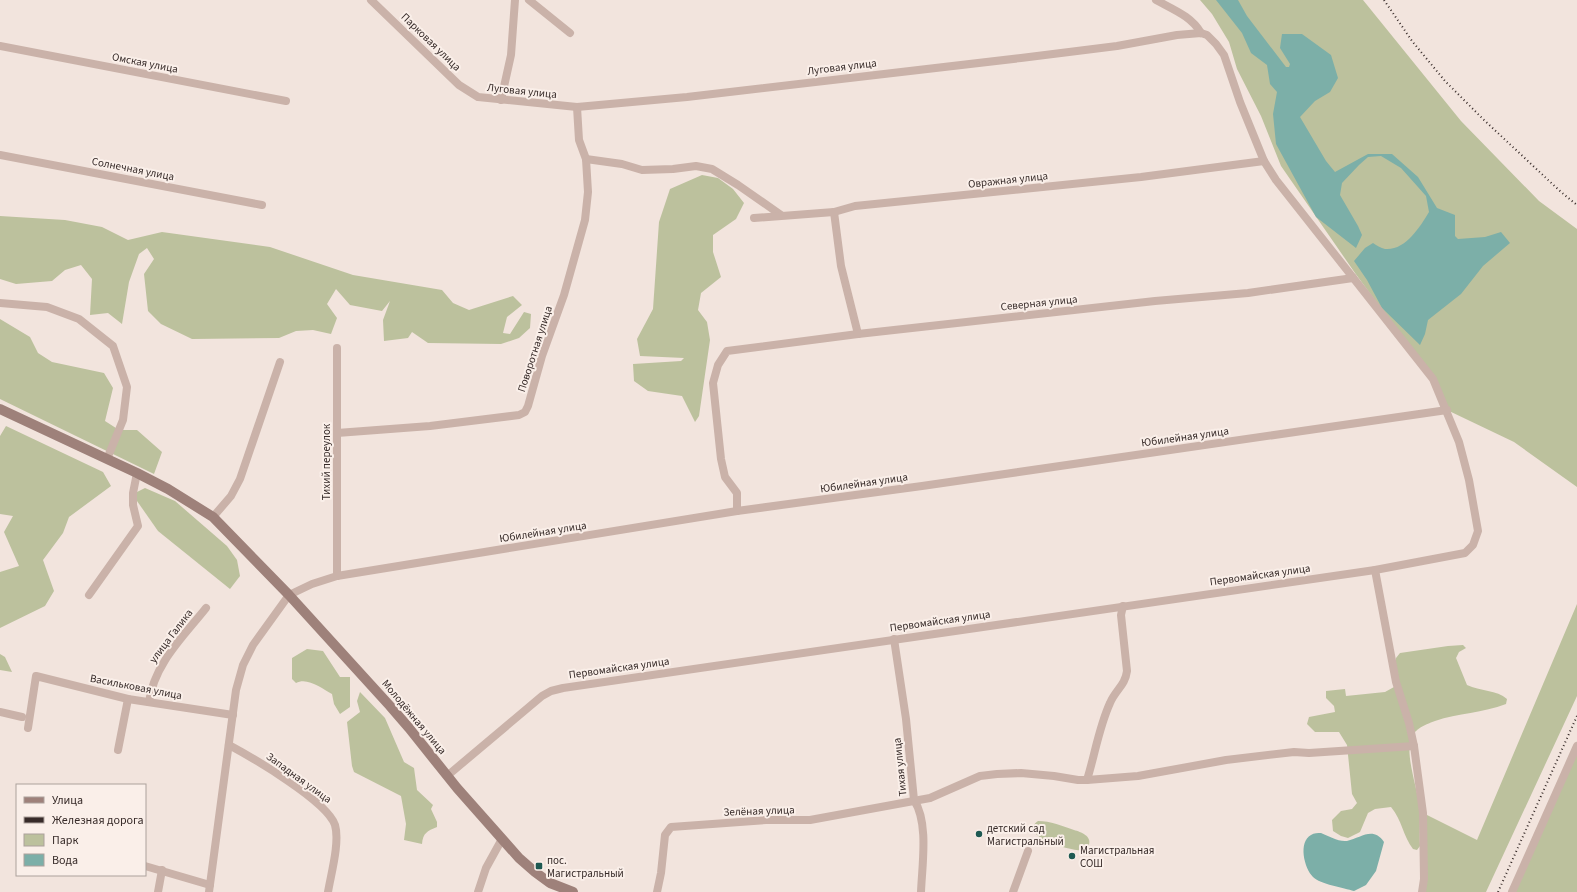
<svg xmlns="http://www.w3.org/2000/svg" width="1577" height="892" font-family="'Source Sans 3',sans-serif">
  <style>
    .green { fill: #bcc19d }
    .water { fill: #7cafa8 }
    .lines { fill: none; stroke-linecap: round; stroke-linejoin: round }
    .street { stroke: #cab2a9; stroke-width: 8 }
    .secondary { stroke: #9e817a; stroke-width: 10 }
    .rail { stroke: #372b29; stroke-width: 2; stroke-dasharray: 1 3; stroke-linecap: butt }
    .poi-dot { fill: #1e5952; stroke: #faefe9; stroke-width: 1.5 }
    .labels { text-anchor: middle; dominant-baseline: central; stroke-width: 4; stroke-linejoin: round; paint-order: stroke }
    .street-label { font-size: 11px; fill: #372b29; stroke: #faefe9 }
    .poi-label { font-size: 11px; fill: #372b29; stroke: #faefe9; text-anchor: start }
  </style>
  <rect width="100%" height="100%" fill="#f2e4dd"/>
  <g class="green">
    <polygon points="1200,0 1363,0 1461,121 1539,201 1577,229 1577,487 1514,442 1447,410 1433,379 1355,273 1281,166 1261,116 1237,69 1229,42 1212,14"/>
    <polygon points="702,175 718,178 733,189 744,203 736,219 713,235 713,252 721,277 701,293 698,310 707,322 710,340 699,416 695,422 682,396 648,391 634,381 633,364 681,361 684,358 640,356 637,339 653,309 659,222 670,189"/>
    <polygon points="0,216 65,220 102,227 128,240 162,232 270,247 353,275 442,290 453,303 469,310 513,296 522,305 507,317 503,333 510,334 524,312 531,314 530,328 519,338 501,344 428,343 412,332 408,338 384,341 383,320 390,301 382,311 350,305 336,289 327,304 337,318 331,334 313,330 296,331 279,338 192,339 161,324 148,311 144,274 154,259 147,248 139,254 129,282 122,324 108,313 90,315 92,279 81,265 65,270 52,281 16,284 0,279"/>
    <polygon points="0,319 30,337 38,353 52,362 104,373 113,388 105,421 119,430 137,430 162,452 154,474 0,399"/>
    <polygon points="6,426 103,472 111,486 69,517 63,533 43,560 54,591 45,606 0,628 0,572 19,566 4,532 13,516 0,514 0,436"/>
    <polygon points="145,488 175,501 227,546 237,560 240,576 230,589 158,531 137,501 137,492"/>
    <polygon points="1577,604 1577,696 1486,892 1422,892 1423,813 1477,840"/>
    <path d="M1463,645L1466,648L1459,652L1456,658L1467,685C1480,691 1497,690 1507,699L1506,704C1483,713 1458,713 1435,721C1424,725 1412,730 1410,742C1407,759 1416,785 1419,803C1421,817 1419,832 1420,846L1417,850L1413,849C1403,836 1402,820 1391,807L1375,809L1368,813L1360,832L1348,838L1341,836L1333,831L1332,820L1341,811L1352,809L1357,803L1352,794L1347,745L1339,732H1315L1307,724L1309,717L1335,712L1334,706L1326,698V691L1345,689L1346,696L1385,692L1394,687L1396,658L1400,653L1448,646Z"/>
    <path d="M307,649L323,651L340,677H350V707L340,714L334,704L332,694C322,689 308,677 296,683L292,679V658Z"/>
    <polygon points="0,654 5,657 12,672 0,670"/>
    <path d="M360,692L385,718L404,762L414,768L417,790L433,805L431,809L437,822V827C427,831 423,833 422,844L404,840L406,824L401,796L354,772L352,766L347,722L360,712L357,701Z"/>
    <polygon points="1577,744 1577,892 1510,892"/>
    <path d="M1038,821C1050,821 1063,826 1074,830C1081,832 1092,836 1089,845C1088,847 1087,849 1085,850C1075,853 1016,836 1038,821Z"/>
  </g>
  <g class="water">
    <path d="M1216,0H1238L1247,16L1286,67H1289L1290,64L1280,48L1282,34H1302L1331,55L1338,78L1330,92L1315,101L1300,117L1326,161L1335,172L1368,154H1392L1418,177L1437,208L1455,215V236L1458,239L1485,237L1501,232L1510,243L1483,266L1461,294L1428,320L1425,334L1420,345L1382,308L1367,280L1354,261L1365,248L1373,243C1376,245 1381,248 1385,249C1405,251 1420,227 1429,212L1426,196L1401,168L1381,156L1368,157L1359,165L1342,183L1340,195L1358,226L1362,235L1356,248L1316,217L1276,144L1273,114L1277,92L1270,84L1267,65L1251,53L1242,33Z"/>
    <path d="M1321,833C1329,836 1338,842 1347,841C1361,838 1373,826 1384,842L1376,871L1366,885L1354,891C1344,888 1320,884 1313,877C1304,868 1298,842 1311,835C1314,833 1318,833 1321,833Z"/>
  </g>
  <g class="lines">
    <g class="street">
      <polyline points="371,0 459,85 478,97 577,107 687,97 1021,58 1117,46 1177,35 1201,33 1207,35 1216,44 1224,55 1240,102 1264,161 1276,180 1433,379 1459,442 1469,480 1478,531 1473,545 1465,553 1375,570 563,688 551,691 542,696 447,776"/>
      <polyline points="529,0 570,33"/>
      <path d="M1156,0C1174,10 1191,16 1201,33"/>
      <polyline points="0,46 286,101"/>
      <polyline points="501,100 511,55 515,0"/>
      <polyline points="0,155 262,205"/>
      <polyline points="586,159 622,164 642,170 673,169 696,166 712,169 738,185 781,215"/>
      <polyline points="834,212 841,266 858,334"/>
      <polyline points="754,218 834,212 855,206 1141,177 1264,161"/>
      <polyline points="0,303 47,307 79,319 113,346 127,387 123,420 107,459"/>
      <polyline points="337,433 430,426 519,415 525,412 528,406 542,356 564,295 585,220 588,192 586,159 579,140 577,107"/>
      <polyline points="737,511 737,493 725,477 721,459 713,383 718,365 727,351 858,334 1155,301 1248,293 1353,278"/>
      <polyline points="213,517 231,496 240,479 280,362"/>
      <polyline points="1375,570 1396,682 1409,723 1414,746 1423,813 1424,879 1422,892"/>
      <polyline points="337,576 337,348"/>
      <polyline points="89,595 138,526 133,505 133,493 137,473"/>
      <path d="M894,639L906,719L914,800C929,823 922,865 921,892"/>
      <path d="M149,702C154,664 183,637 206,608"/>
      <polyline points="0,712 22,717"/>
      <polyline points="28,728 36,676 128,699 233,715"/>
      <path d="M229,745C253,758 327,801 335,825C340,842 331,874 328,892"/>
      <polyline points="118,750 128,699"/>
      <path d="M1087,780C1095,754 1099,727 1110,703C1116,689 1125,686 1127,671L1121,615L1123,606"/>
      <polyline points="145,866 210,885"/>
      <polyline points="158,892 162,870"/>
      <polyline points="209,892 236,690 243,665 253,645 289,595 312,584 337,576 737,511 922,486 1447,410"/>
      <polyline points="478,892 486,868 502,839"/>
      <polyline points="657,892 661,873 665,835 671,827 766,820 810,820 930,798 980,776 997,774 1021,773 1054,776 1078,780 1087,780 1138,776 1226,760 1294,752 1309,753 1414,746"/>
      <polyline points="1013,892 1028,851"/>
      <polyline points="1512,892 1577,746"/>
    </g>
    <polyline class="secondary" points="0,409 137,473 168,489 213,517 289,595 390,706 409,728 457,788 519,858 535,872 550,883 573,892"/>
    <g class="rail">
      <polyline points="1384,0 1412,41 1445,81 1484,120 1561,192 1577,205"/>
      <polyline points="1498,892 1577,716"/>
    </g>
  </g>
  <g class="poi-dot">
    <circle cx="979" cy="834" r="4"/>
    <circle cx="1072" cy="856" r="4"/>
    <rect x="535" y="862" width="8" height="8" rx="2"/>
  </g>
  <g class="labels">
    <g class="street-label">
      <text transform="translate(431 42) rotate(44)">Парковая улица</text>
      <text transform="translate(145 63) rotate(11)">Омская улица</text>
      <text transform="translate(842 67) rotate(-7)">Луговая улица</text>
      <text transform="translate(522 91) rotate(6)">Луговая улица</text>
      <text transform="translate(133 169) rotate(11)">Солнечная улица</text>
      <text transform="translate(1008 180) rotate(-6)">Овражная улица</text>
      <text transform="translate(1039 303) rotate(-6)">Северная улица</text>
      <text transform="translate(535 349) rotate(-72)">Поворотная улица</text>
      <text transform="translate(1185 437) rotate(-8)">Юбилейная улица</text>
      <text transform="translate(326 462) rotate(-90)">Тихий переулок</text>
      <text transform="translate(864 483) rotate(-8)">Юбилейная улица</text>
      <text transform="translate(543 532) rotate(-9)">Юбилейная улица</text>
      <text transform="translate(1260 575) rotate(-8)">Первомайская улица</text>
      <text transform="translate(940 621) rotate(-8)">Первомайская улица</text>
      <text transform="translate(171 636) rotate(-53)">улица Галика</text>
      <text transform="translate(619 668) rotate(-8)">Первомайская улица</text>
      <text transform="translate(136 687) rotate(11)">Васильковая улица</text>
      <text transform="translate(414 717) rotate(50)">Молодёжная улица</text>
      <text transform="translate(900 767) rotate(-96)">Тихая улица</text>
      <text transform="translate(299 778) rotate(36)">Западная улица</text>
      <text transform="translate(759 811) rotate(-2)">Зелёная улица</text>
    </g>
    <g class="poi-label">
      <text x="987" y="828">детский сад<tspan x="987" dy="13">Магистральный</tspan></text>
      <text x="1080" y="850">Магистральная<tspan x="1080" dy="13">СОШ</tspan></text>
      <text x="547" y="860">пос.<tspan x="547" dy="13">Магистральный</tspan></text>
    </g>
  </g>
  <rect x="16" y="784" width="130" height="92" fill="#faefe9" stroke="#aca19c"/>
  <rect x="24" y="797" width="20" height="6" fill="#9e817a" stroke="#aca19c"/>
  <text x="52" y="804" font-size="12" fill="#372b29">Улица</text>
  <rect x="24" y="817" width="20" height="6" fill="#372b29" stroke="#aca19c"/>
  <text x="52" y="824" font-size="12" fill="#372b29">Железная дорога</text>
  <rect x="24" y="834" width="20" height="12" fill="#bcc19d" stroke="#aca19c"/>
  <text x="52" y="844" font-size="12" fill="#372b29">Парк</text>
  <rect x="24" y="854" width="20" height="12" fill="#7cafa8" stroke="#aca19c"/>
  <text x="52" y="864" font-size="12" fill="#372b29">Вода</text>
</svg>
